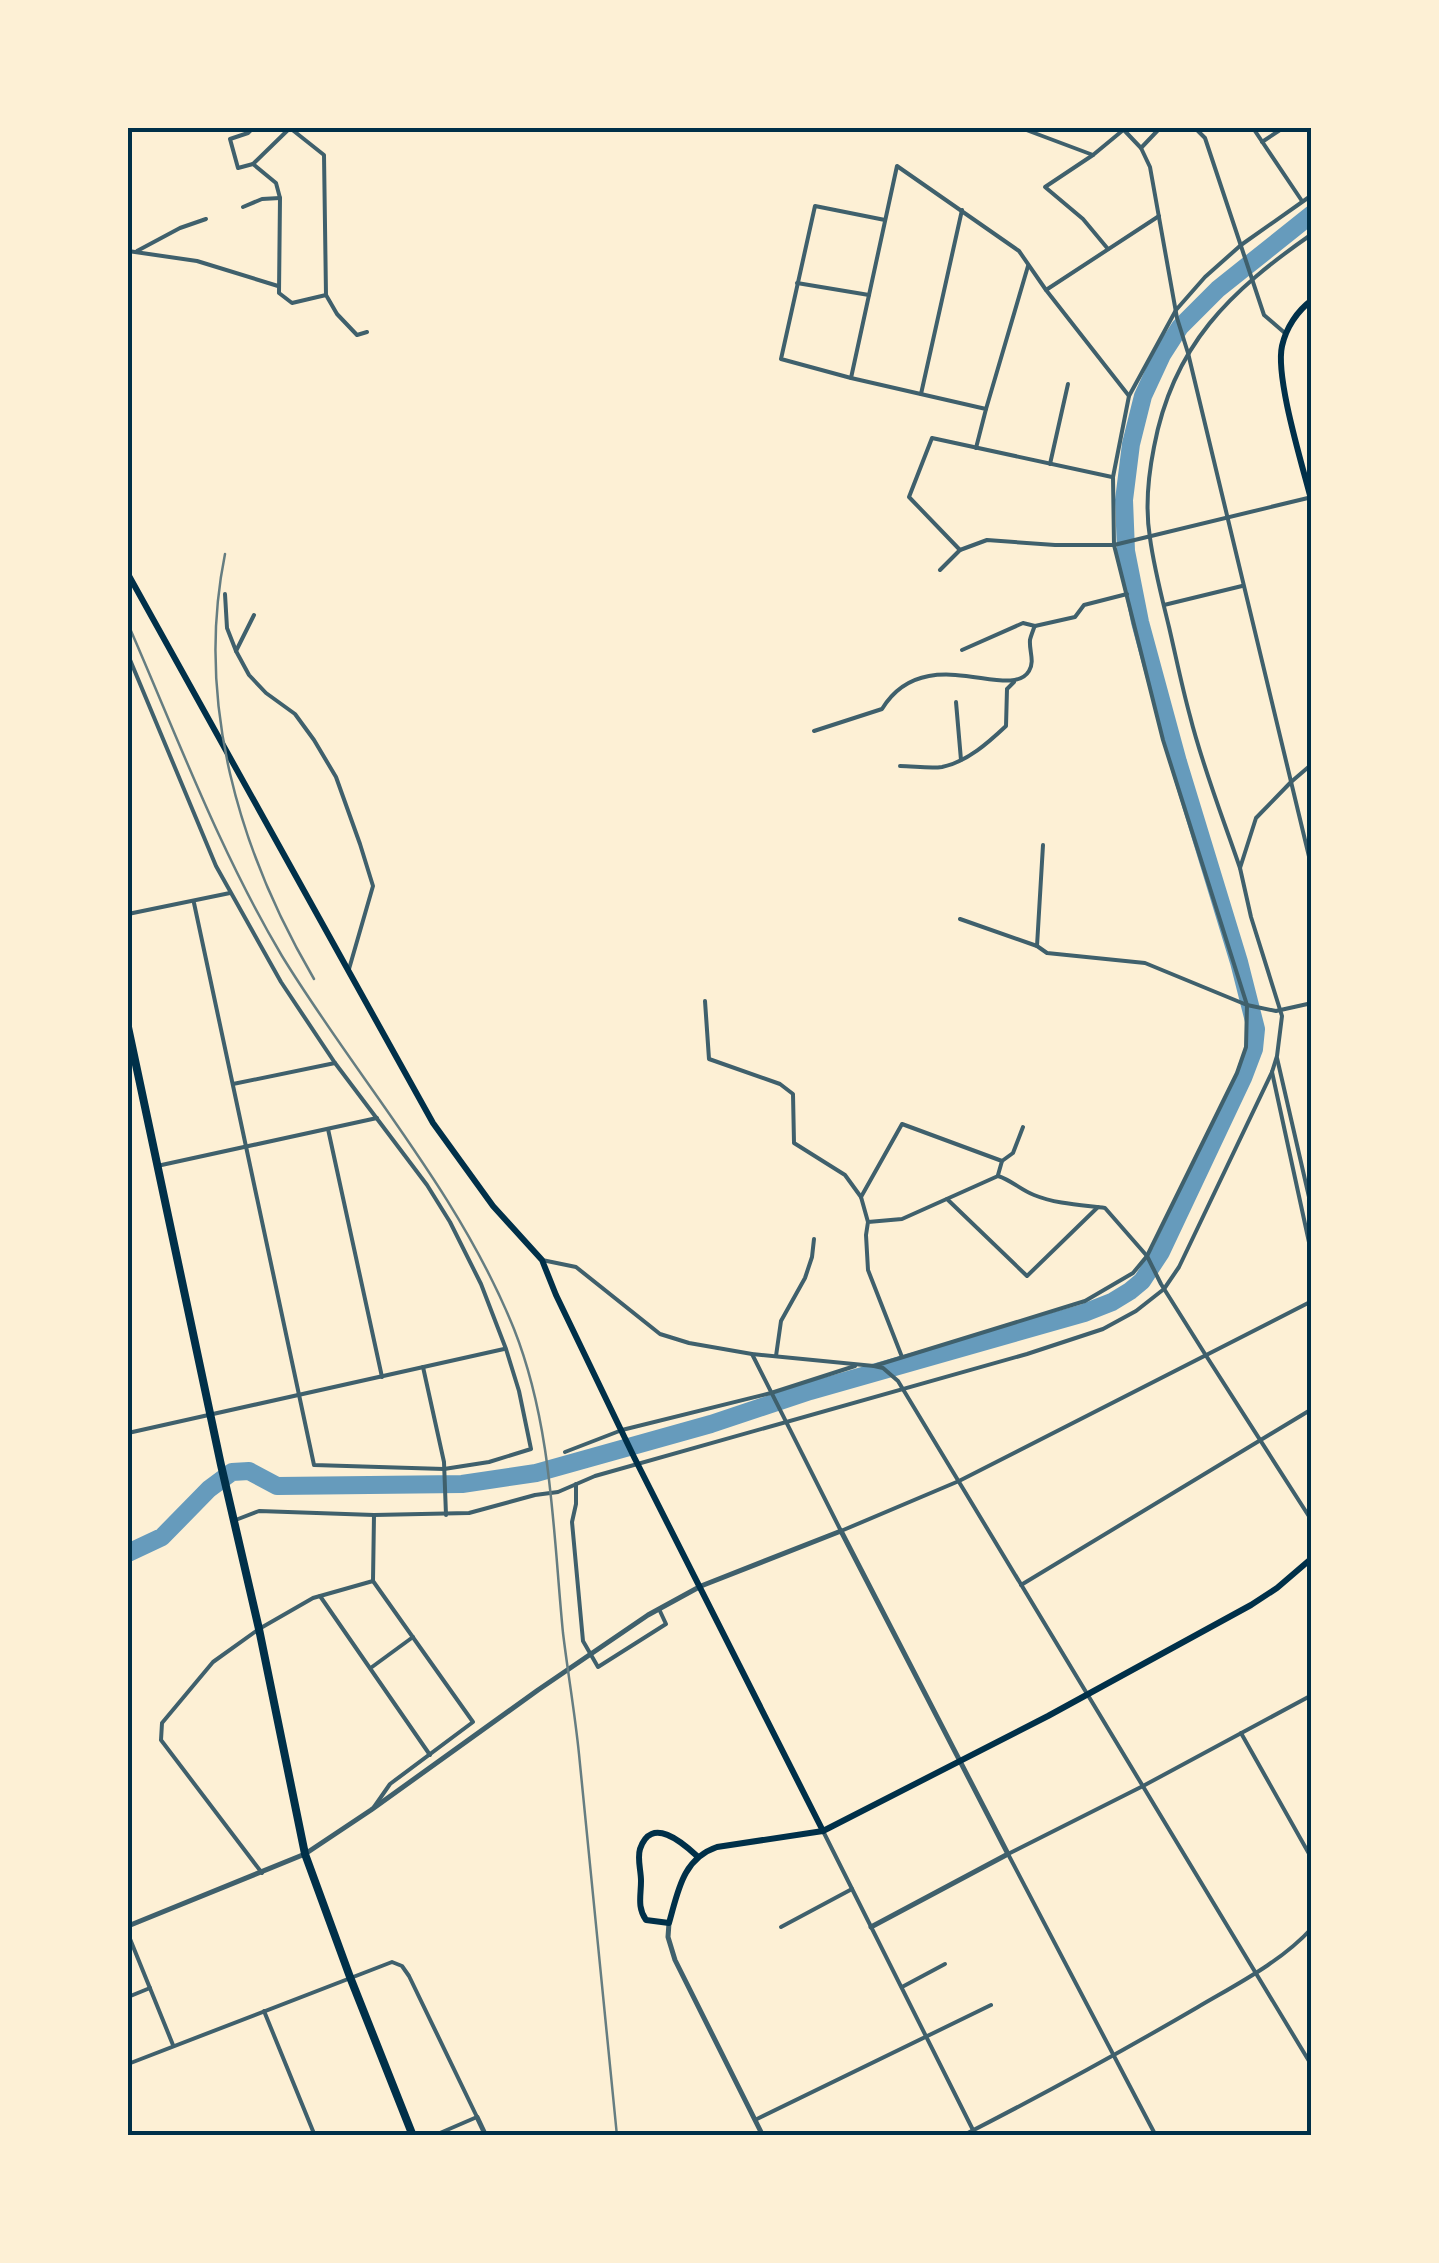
<svg xmlns="http://www.w3.org/2000/svg" width="1439" height="2263" font-family="'Asap Condensed',sans-serif">
  <style>
    .lines { fill: none; stroke-linecap: round; stroke-linejoin: round }
    .river { stroke: #669bbc; stroke-width: 18 }
    .minor { stroke: #3f606c; stroke-width: 4 }
    .tertiary { stroke: #3f606c; stroke-width: 5 }
    .secondary { stroke: #003049; stroke-width: 6 }
    .primary { stroke: #003049; stroke-width: 6 }
    .trunk { stroke: #003049; stroke-width: 8 }
    .rail { stroke: #657d81; stroke-width: 2.5 }
    .neatline { fill: none; stroke: #003049; stroke-width: 4 }
  </style>
  <rect width="100%" height="100%" fill="#fdf0d5"/>
  <g class="lines">
    <polyline class="river" points="128,1553 162,1537 209,1489 232,1472 249,1471 277,1486 462,1484 536,1473 711,1424 810,1391 1084,1313 1112,1302 1130,1291 1142,1281 1161,1252 1243,1078 1254,1049 1256,1029 1239,962 1178,762 1140,622 1126,551 1124,500 1131,444 1143,396 1162,355 1180,327 1218,289 1312,214"/>
    <g class="minor">
      <polyline points="253,128 248,133 230,139 238,168 253,164 276,183 280,198 279,293 292,303 326,295 337,314 357,335 367,332"/>
      <polyline points="1021,128 1093,155"/>
      <polyline points="1122,128 1141,148 1150,167 1177,318 1188,353 1312,869"/>
      <polyline points="1195,128 1205,138 1264,315 1286,334"/>
      <polyline points="1253,128 1302,201"/>
      <polyline points="1262,142 1283,128"/>
      <polyline points="1141,148 1160,128"/>
      <polyline points="253,164 290,128 324,155 326,295"/>
      <polyline points="243,207 262,199 280,198"/>
      <polyline points="1108,249 1083,219 1045,187 1093,155 1122,131"/>
      <polyline points="128,251 197,261 278,286"/>
      <polyline points="137,251 180,228 206,219"/>
      <polyline points="797,283 869,295"/>
      <polyline points="1046,290 1159,216"/>
      <polyline points="851,378 781,359 815,206 885,220"/>
      <polyline points="921,394 962,210"/>
      <polyline points="986,409 1028,266"/>
      <polyline points="976,448 986,409 851,378 897,166 1019,251 1046,290 1129,396"/>
      <polyline points="1050,464 1068,384"/>
      <polyline points="960,550 909,497 932,438 1112,477"/>
      <polyline points="940,570 960,550 987,540 1055,545 1114,545 1312,497"/>
      <polyline points="225,594 227,628 236,651 249,675 266,693 295,714 314,740 336,777 360,844 373,886 349,969"/>
      <polyline points="1164,605 1242,586"/>
      <polyline points="962,650 1023,623 1035,626"/>
      <polyline points="236,651 254,615"/>
      <polyline points="128,655 216,866 281,982 335,1063 427,1185 450,1222 481,1284 506,1349 519,1391 531,1449 489,1462 444,1469 314,1465 194,903"/>
      <polyline points="956,702 961,760"/>
      <path d="M814,731L882,709C925,639 1010,703 1029,671C1035,661 1029,651 1030,640C1030,639 1034,627 1035,626L1075,617L1084,605L1127,594"/>
      <path d="M900,766C913,766 930,769 942,767C967,762 989,742 1006,726L1007,689L1014,682"/>
      <path d="M1240,868C1223,818 1203,768 1190,716C1182,687 1176,657 1169,627C1162,598 1154,568 1150,538C1145,508 1148,477 1154,447C1173,345 1230,291 1312,234"/>
      <polyline points="128,914 230,893"/>
      <polyline points="960,919 1037,946 1047,953 1145,963 1247,1005 1276,1011 1312,1003"/>
      <polyline points="1037,946 1043,845"/>
      <polyline points="705,1001 709,1059 780,1084 793,1094 794,1143 845,1175 861,1197"/>
      <polyline points="1277,1058 1312,1210"/>
      <polyline points="1272,1072 1312,1256"/>
      <polyline points="233,1084 335,1063"/>
      <polyline points="328,1129 382,1377"/>
      <polyline points="1002,1161 1013,1153 1023,1127"/>
      <polyline points="157,1166 377,1118"/>
      <polyline points="947,1199 1027,1276 1098,1207"/>
      <polyline points="868,1222 861,1197 902,1124 1002,1161 998,1175"/>
      <polyline points="542,1260 576,1267 660,1334 689,1343 752,1354 874,1366 883,1368 898,1381 1312,2066"/>
      <polyline points="752,1354 841,1531 959,1481 1312,1301"/>
      <polyline points="776,1356 781,1321 805,1278 812,1257 814,1239"/>
      <path d="M902,1357L868,1270L866,1235L868,1222L902,1219L998,1176C1011,1180 1021,1190 1034,1195C1056,1204 1081,1205 1105,1208L1147,1256L1161,1284L1205,1354L1312,1521"/>
      <polyline points="874,1366 1085,1301 1133,1273 1147,1256 1237,1073 1246,1047 1247,1005 1163,740 1114,545 1113,477 1129,396 1176,310 1205,277 1241,245 1312,195"/>
      <polyline points="423,1367 444,1462 446,1515"/>
      <polyline points="128,1433 504,1349"/>
      <polyline points="565,1452 622,1430 771,1393 855,1366"/>
      <polyline points="576,1484 576,1504 572,1522 583,1641 598,1667 666,1624 659,1609"/>
      <polyline points="233,1521 259,1511 374,1515 469,1513 535,1495 558,1492 595,1476 1027,1354 1103,1329 1136,1311 1164,1289 1179,1267 1272,1072 1277,1056 1282,1016 1251,917 1240,868 1256,818 1291,782 1312,764"/>
      <polyline points="1021,1585 1312,1409"/>
      <polyline points="320,1596 430,1755"/>
      <polyline points="372,1667 413,1637"/>
      <polyline points="1241,1733 1312,1859"/>
      <polyline points="374,1807 390,1784 473,1722 373,1581 374,1515"/>
      <polyline points="823,1831 976,2136"/>
      <polyline points="262,1873 161,1740 162,1723 213,1662 259,1629 313,1598 373,1581"/>
      <polyline points="781,1927 852,1889"/>
      <polyline points="128,1934 173,2045"/>
      <polyline points="902,1987 945,1964"/>
      <polyline points="128,1997 150,1988"/>
      <polyline points="264,2011 315,2136"/>
      <polyline points="128,2064 392,1962 402,1966 409,1976 477,2117 433,2136"/>
      <polyline points="757,2119 991,2005"/>
      <path d="M962,2136C1042,2095 1121,2052 1198,2007C1237,1984 1281,1962 1312,1928"/>
      <polyline points="1156,2136 1008,1854 1143,1786 1312,1695"/>
    </g>
    <g class="tertiary">
      <polyline points="669,1923 668,1937 675,1960 763,2136"/>
      <polyline points="128,1926 305,1854 371,1810 538,1690 648,1615 701,1586 841,1531 1008,1854 871,1927"/>
      <polyline points="477,2117 486,2136"/>
    </g>
    <path class="secondary" d="M697,1856C683,1843 651,1815 640,1849C637,1859 641,1870 641,1881C641,1896 637,1907 646,1920L669,1923C678,1892 682,1859 717,1847L823,1831"/>
    <g class="primary">
      <path d="M1312,300C1297,311 1286,328 1282,346C1275,378 1303,467 1312,503"/>
      <polyline points="128,574 433,1123 493,1206 542,1260 556,1295 634,1457 823,1831 1048,1716 1251,1605 1277,1588 1312,1558"/>
    </g>
    <polyline class="trunk" points="128,1027 221,1465 259,1629 305,1854 350,1977 413,2136"/>
    <g class="rail">
      <path d="M225,554C195,702 239,851 314,979"/>
      <path d="M128,624C177,736 219,850 282,956C358,1080 459,1192 514,1329C552,1425 553,1531 563,1633C568,1674 575,1714 579,1754C592,1881 604,2009 617,2136"/>
    </g>
  </g>
  <rect width="1439" height="2263" fill="none" stroke="#fdf0d5" stroke-width="260"/>
  <rect x="130" y="130" width="1179" height="2003" class="neatline"/>
</svg>
